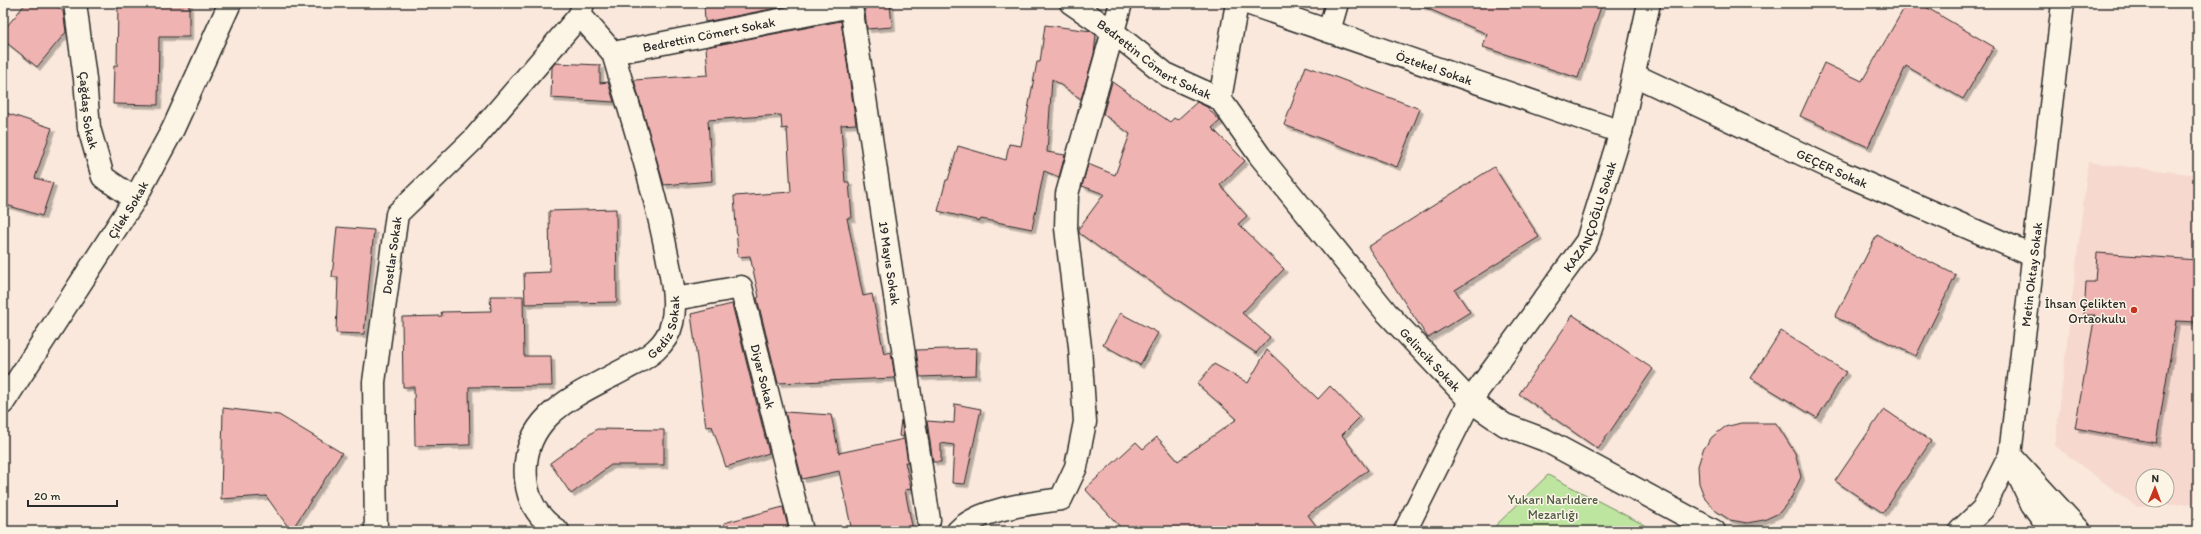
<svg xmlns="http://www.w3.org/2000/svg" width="2201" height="534" font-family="Itim,sans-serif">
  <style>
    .built { fill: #f6d8cf; fill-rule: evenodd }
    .green { fill: #bee5a0; stroke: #748866 }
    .building { fill: #efb3b2; stroke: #2b2b2b; filter: url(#shadow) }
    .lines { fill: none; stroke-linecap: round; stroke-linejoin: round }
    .minor-casing { stroke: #2b2b2b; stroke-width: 25 }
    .minor { stroke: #fcf5e5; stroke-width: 22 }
    .poi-dot { fill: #c8321e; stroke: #fcf5e5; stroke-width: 1.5 }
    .labels { text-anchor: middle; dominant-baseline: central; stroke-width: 3; stroke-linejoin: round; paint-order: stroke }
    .street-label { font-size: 13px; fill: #2b2b2b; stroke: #fcf5e5 }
    .poi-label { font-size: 13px; fill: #2b2b2b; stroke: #fcf5e5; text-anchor: end }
    .park-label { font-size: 13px; fill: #505a48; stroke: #fcf5e5 }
  </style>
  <defs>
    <filter id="shadow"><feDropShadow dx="3.5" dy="3.5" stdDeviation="0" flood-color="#0004"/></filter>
  </defs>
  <rect width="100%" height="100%" fill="#f9e8db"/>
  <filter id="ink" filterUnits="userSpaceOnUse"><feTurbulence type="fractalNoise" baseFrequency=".025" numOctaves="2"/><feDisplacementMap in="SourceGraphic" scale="8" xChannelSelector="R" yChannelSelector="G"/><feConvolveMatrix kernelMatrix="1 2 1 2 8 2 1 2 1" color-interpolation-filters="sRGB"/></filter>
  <g filter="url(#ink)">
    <path class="built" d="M2088,162L2198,175V503L2137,507L2055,446ZM2143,476H2167V500H2143Z"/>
    <polygon class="green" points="1548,475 1656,531 1490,531"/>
    <g class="building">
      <polygon points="26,3 53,3 63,11 66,32 37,67 3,40 3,31"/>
      <polygon points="118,3 189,3 189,37 159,37 158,105 113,104 114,66 117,66"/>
      <polygon points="704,3 802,3 705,22"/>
      <polygon points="864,3 890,3 892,27 867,29"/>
      <polygon points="1415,3 1602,3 1578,78 1483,47 1487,34"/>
      <polygon points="1907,3 1919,3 1994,47 1963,99 1906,66 1868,147 1800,116 1824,63 1862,81"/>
      <polygon points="841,21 856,124 841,125 845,182 849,182 852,218 847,218 863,296 872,294 884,354 891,352 895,378 778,383 757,298 759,297 750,256 738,257 734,196 791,192 787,128 782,129 781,115 708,120 712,181 664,185 634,80 708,75 706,47"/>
      <polygon points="1045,25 1091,31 1096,35 1094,54 1081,99 1052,79 1047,152 1065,155 1059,177 1044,171 1032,229 981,219 980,221 938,211 946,180 948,180 958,146 1006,160 1009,144 1021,146 1037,62 1040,62"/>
      <polygon points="555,63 600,65 600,83 608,82 614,102 551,98 552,67"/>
      <polygon points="1306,66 1420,109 1397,167 1284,125"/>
      <polygon points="1112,82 1170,122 1174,118 1177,120 1197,102 1207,107 1220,121 1212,128 1245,161 1220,185 1247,216 1238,224 1284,269 1242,313 1270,337 1256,353 1110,254 1109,255 1079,233 1079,228 1104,194 1082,186 1088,164 1115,175 1130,134 1103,114"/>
      <polygon points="3,112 52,128 35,178 53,183 42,216 3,204"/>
      <polygon points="1494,167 1539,237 1455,290 1470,312 1428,338 1368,247"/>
      <polygon points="616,209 617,302 525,304 524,273 550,272 549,211"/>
      <polygon points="337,227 374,230 364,334 336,333 338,277 332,277"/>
      <polygon points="1877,235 1956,275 1916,356 1835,317"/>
      <polygon points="2097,253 2198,260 2197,322 2176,321 2156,443 2075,428 2095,315 2084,315 2086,282 2095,282"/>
      <polygon points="490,296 523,296 524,356 551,356 552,386 469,387 470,445 415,446 414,387 403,387 402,317 442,316 441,312 491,311"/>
      <polygon points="732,304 769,453 726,467 712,426 706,427 691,314"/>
      <polygon points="1120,313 1158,333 1140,365 1103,345"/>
      <polygon points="1573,315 1653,369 1598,449 1519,394"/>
      <polygon points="1781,331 1846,372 1817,418 1751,378"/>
      <polygon points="977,348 976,375 920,377 916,350"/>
      <polygon points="1267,350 1318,399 1330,386 1360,417 1342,435 1368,470 1308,515 1320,531 1124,531 1085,489 1136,442 1143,449 1157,437 1178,461 1237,419 1197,384 1214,364 1248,383"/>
      <polygon points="955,404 981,409 965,484 952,483 954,445 941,443 941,462 933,462 927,421 954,423"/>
      <polygon points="223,408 279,415 342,453 291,531 266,496 221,499"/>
      <polygon points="1884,409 1931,441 1883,513 1835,481"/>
      <polygon points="785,412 831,415 839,453 904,439 908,462 905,462 911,489 905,490 913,531 852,531 839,471 802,479"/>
      <polygon points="901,420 904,437 899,436"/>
      <polygon points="1741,423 1776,423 1795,453 1801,477 1790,500 1779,513 1764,520 1747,523 1730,520 1716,511 1705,499 1699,483 1698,466 1703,450 1712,437 1725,427"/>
      <polygon points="597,429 664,430 664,465 611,465 571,494 550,463"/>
      <polygon points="783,507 789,531 725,531 724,523"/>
    </g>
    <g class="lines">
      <defs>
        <g id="minor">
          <path id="s1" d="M75,3L85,79L89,128L103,177L135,199"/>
          <path id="s2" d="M1071,3L1112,31L1167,75L1220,99"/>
          <path id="s3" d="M1247,3L1621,132"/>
          <path id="s4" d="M851,6L929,520"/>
          <path id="s5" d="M580,15L613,53L851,6V3"/>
          <polyline points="1329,31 1337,3"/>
          <path id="s6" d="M1634,75L1842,173L2034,256"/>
          <path id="s7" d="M1220,99L1260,156L1386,312L1470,401L1505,425L1545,440L1714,531"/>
          <polyline points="1220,99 1237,3"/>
          <path id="s8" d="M675,299L741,287L802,531"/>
          <path id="s9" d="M3,403L135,199L173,129L230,3"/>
          <polyline points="2010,455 2080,531"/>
          <polyline points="2017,472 2032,504 2052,531"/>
          <path id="s10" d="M376,531L374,382L397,214L473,140L580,15L583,3"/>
          <path id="s11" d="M558,531C539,519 528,502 526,479C520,414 580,394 627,368C647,358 667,346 672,323C677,302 672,281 668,260C655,190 633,122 613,53"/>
          <path d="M958,531C978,509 1032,503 1061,499L1076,467L1085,422L1080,347L1066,228L1067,194L1121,3"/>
          <path id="s12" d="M1405,531L1470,401L1587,241L1621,132L1649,3"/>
          <path id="s13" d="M1960,531L1983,509L2010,455L2063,3"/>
        </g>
      </defs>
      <use href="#minor" class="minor-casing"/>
      <use href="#minor" class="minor"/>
    </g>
  </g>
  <circle class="poi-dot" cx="2134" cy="310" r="4"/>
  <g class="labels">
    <g class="street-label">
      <text stroke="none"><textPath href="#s5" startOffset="148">Bedrettin Cömert Sokak</textPath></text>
      <text stroke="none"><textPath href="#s2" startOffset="101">Bedrettin Cömert Sokak</textPath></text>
      <text stroke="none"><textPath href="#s3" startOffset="198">Öztekel Sokak</textPath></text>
      <text stroke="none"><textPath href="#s1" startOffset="108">Çağdaş Sokak</textPath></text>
      <text stroke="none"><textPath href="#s6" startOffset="219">GEÇER Sokak</textPath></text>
      <text stroke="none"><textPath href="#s9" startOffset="230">Çilek Sokak</textPath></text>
      <text stroke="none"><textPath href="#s12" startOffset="367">KAZANÇOĞLU Sokak</textPath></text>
      <text stroke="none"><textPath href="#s10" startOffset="277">Dostlar Sokak</textPath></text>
      <text stroke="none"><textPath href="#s4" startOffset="260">19 Mayıs Sokak</textPath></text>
      <text stroke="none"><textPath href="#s13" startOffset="274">Metin Oktay Sokak</textPath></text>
      <text stroke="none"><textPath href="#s11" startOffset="284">Gediz Sokak</textPath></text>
      <text stroke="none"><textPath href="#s7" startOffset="335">Gelincik Sokak</textPath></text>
      <text stroke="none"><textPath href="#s8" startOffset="159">Diyar Sokak</textPath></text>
    </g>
    <g class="poi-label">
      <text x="2126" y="303">İhsan Çelikten<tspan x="2126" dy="15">Ortaokulu</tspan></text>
    </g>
    <g class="park-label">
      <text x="1553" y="499">Yukarı Narlıdere<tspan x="1553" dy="15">Mezarlığı</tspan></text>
    </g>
  </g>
  <rect width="2201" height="534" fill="none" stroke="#fcf5e5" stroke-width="16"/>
  <rect x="8" y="8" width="2185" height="518" fill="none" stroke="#2b2b2b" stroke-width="1.5" filter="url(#ink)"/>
  <g transform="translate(2155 488) rotate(1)"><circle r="19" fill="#fcf5e5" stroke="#a8a49b"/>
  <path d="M0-3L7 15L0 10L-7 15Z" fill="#c8321e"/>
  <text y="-6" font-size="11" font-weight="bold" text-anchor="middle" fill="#2b2b2b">N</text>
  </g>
  <path d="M28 500v6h89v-6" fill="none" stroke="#2b2b2b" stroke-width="2"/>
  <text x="34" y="500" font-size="12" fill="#2b2b2b" stroke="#fcf5e5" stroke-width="3" paint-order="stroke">20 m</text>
</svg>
